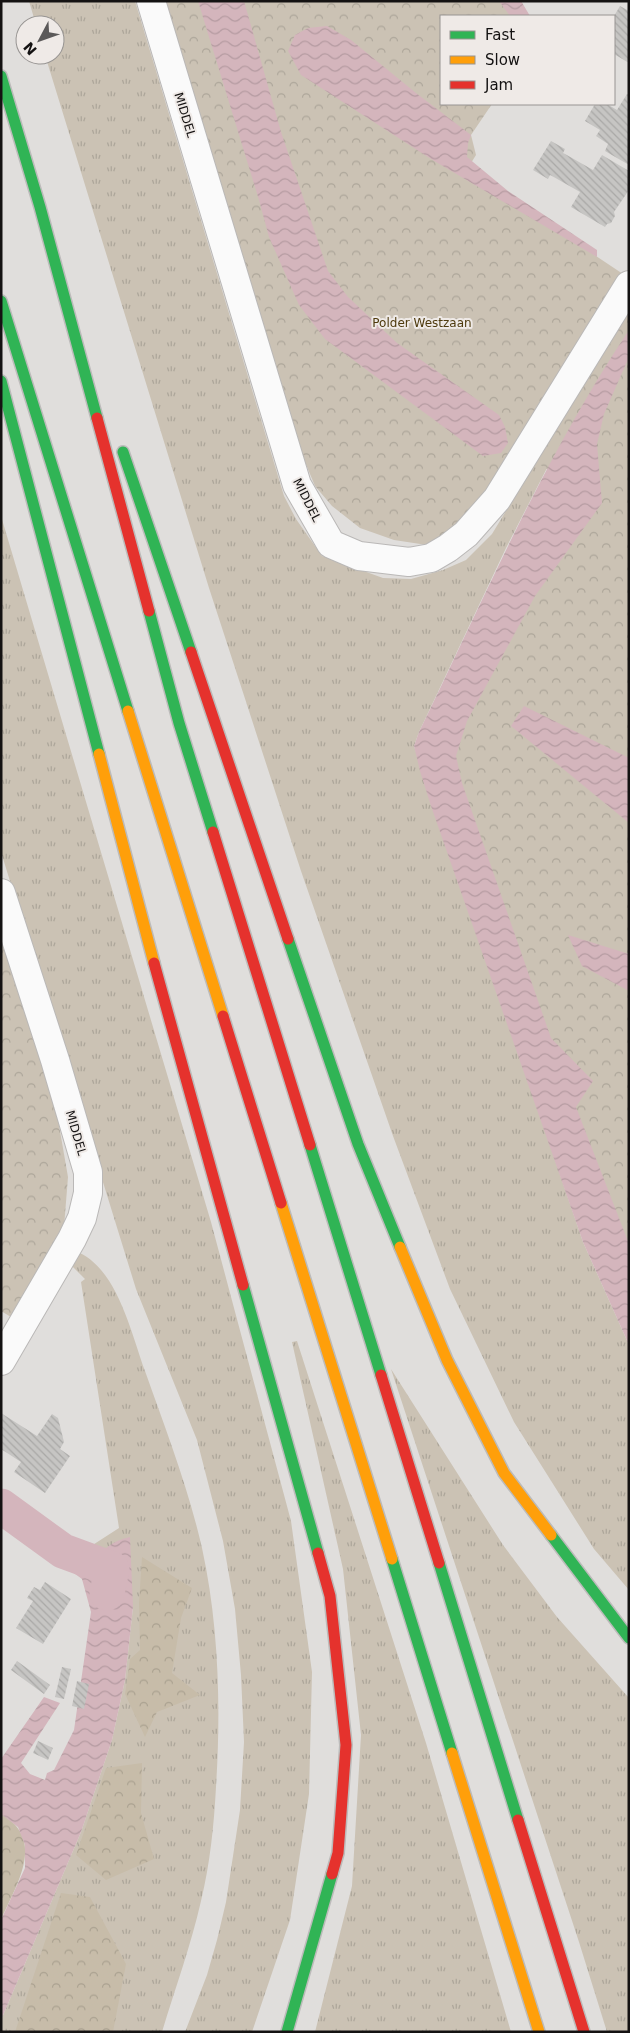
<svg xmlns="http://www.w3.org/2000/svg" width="630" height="2033" font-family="'DejaVu Sans',sans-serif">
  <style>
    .grass { fill: url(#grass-tufts) }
    .forest { fill: url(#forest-crowns) }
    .park { fill: url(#park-crowns) }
    .water { fill: url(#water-waves) }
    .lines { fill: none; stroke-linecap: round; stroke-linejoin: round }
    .canal { stroke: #d4b5bc; stroke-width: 35 }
    .building { fill: url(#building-back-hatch) }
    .street-casing { stroke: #bab8b7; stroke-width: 30 }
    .fast-casing { stroke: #bcbbba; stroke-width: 14 }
    .slow-casing { stroke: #bcbbba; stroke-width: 14 }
    .jam-casing { stroke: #bcbbba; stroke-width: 14 }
    .street { stroke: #fafafa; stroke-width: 28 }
    .fast { stroke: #30b455; stroke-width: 11 }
    .slow { stroke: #ff9f0a; stroke-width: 11 }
    .jam { stroke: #e5322d; stroke-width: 11 }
    .labels { text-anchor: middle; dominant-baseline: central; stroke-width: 4; stroke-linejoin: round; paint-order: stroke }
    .street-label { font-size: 12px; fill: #141212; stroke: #efeae7 }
    .park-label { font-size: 12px; fill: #4e3a0d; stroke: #efeae7 }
  </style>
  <defs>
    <pattern id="grass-tufts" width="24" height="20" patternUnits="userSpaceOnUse" patternTransform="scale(1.25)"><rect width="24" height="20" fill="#cbc2b4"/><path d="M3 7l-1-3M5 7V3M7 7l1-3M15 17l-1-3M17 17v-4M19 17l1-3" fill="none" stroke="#ada69a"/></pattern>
    <pattern id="forest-crowns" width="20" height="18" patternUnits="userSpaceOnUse" patternTransform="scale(1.25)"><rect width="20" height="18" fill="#c7bca9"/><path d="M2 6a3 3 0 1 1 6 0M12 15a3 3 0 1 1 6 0" fill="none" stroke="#aaa190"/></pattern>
    <pattern id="park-crowns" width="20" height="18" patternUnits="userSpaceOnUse" patternTransform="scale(1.25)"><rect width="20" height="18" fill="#cbc2b4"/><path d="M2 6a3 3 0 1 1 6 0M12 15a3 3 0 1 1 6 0" fill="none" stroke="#ada69a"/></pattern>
    <pattern id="water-waves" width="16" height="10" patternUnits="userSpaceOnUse" patternTransform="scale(1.25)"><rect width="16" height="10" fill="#d4b5bc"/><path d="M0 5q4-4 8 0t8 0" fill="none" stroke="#b59ba1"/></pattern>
    <pattern id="building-back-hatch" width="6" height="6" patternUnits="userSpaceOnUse" patternTransform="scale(1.25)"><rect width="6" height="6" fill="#c6c5c3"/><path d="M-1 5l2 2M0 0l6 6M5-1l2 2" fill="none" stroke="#a9a8a6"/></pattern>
  </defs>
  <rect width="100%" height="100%" fill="#e0dedc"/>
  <g class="grass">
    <polygon points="29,1 135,1 284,496 296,519 322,556 383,578 411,579 443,570 466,560 492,534 629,308 506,548 419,732 414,746 583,1242 629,1345 629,1590 594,1549 514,1422 450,1289 393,1136 301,871 209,588 45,55 55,55 55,25 36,25"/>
    <polygon points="1,516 211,1222 291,1521 312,1672 309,1794 290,1920 252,2032 185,2032 207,1975 217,1940 226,1902 240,1810 244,1742 241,1675 235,1609 223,1541 197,1440 136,1289 1,852"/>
    <path d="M75,1251C117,1266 131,1333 145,1371C166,1430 188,1487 202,1548C219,1626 221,1708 216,1787C214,1825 210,1864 201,1901C191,1945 175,1989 162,2032H1V2020L81,1832L112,1740L125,1680L133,1607L104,1549L89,1564L1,1498V1490L88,1548L119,1528L81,1282L85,1279L69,1263Z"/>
    <polygon points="297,1341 426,1743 511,2032 315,2032 352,1886 361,1735 343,1569 292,1342"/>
    <polygon points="391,1369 503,1545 557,1617 629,1698 629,2032 607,2032 579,1942"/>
  </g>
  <g class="forest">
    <polygon points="142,1557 192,1588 181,1618 172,1673 200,1695 157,1712 145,1737 125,1694 130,1659 140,1650 139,1603"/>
    <polygon points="142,1763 141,1813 154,1859 106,1880 76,1855 106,1768"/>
    <path d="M1,1814C47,1840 16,1885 1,1920Z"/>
    <polygon points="61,1893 90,1897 126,1964 113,2032 15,2032"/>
  </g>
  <g class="park">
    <polygon points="166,1 521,1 529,16 441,16 441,104 492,104 471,135 476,155 471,163 521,206 629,278 629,1344 422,772 554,474 513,447 467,523 427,545 394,540 360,528 332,506 315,486 295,438"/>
    <polygon points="1,934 56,1108 68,1177 64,1227 11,1317 1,1311"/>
  </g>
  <g class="water">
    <polygon points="198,1 244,1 281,132 328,271 348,297 397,343 499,415 505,427 508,443 501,453 483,456 325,339 299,305 269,237 259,200"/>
    <polygon points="499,1 521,1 530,16 510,16"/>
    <polygon points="327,26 351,40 416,93 471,135 468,143 467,157 508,191 597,250 597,257 431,159 301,75 288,51 295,35 308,28"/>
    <path d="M629,330V357L604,414L597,444L602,503L535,596L467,721L456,756L462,783L551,1038L593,1081L576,1107L629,1244V1345L583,1242L431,806L420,771L414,746L419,732C485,596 545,456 629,330Z"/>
    <polygon points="524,706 629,758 629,823 511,726"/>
    <polygon points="568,935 629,954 629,991 582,966"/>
    <path d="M1,1498L89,1564C102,1551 111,1541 130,1537L133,1607L125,1680L112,1740L81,1832L1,2020V1920L25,1868V1845L18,1827L1,1814V1759L44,1697L60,1703L21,1763L30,1774L45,1780L47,1773L54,1770L74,1730L91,1612L82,1579L1,1520Z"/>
  </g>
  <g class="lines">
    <polyline class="canal" points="1,1506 63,1551 112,1569 107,1593"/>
  </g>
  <g class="building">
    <polygon points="620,6 629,11 629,63 614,54 614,16"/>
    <polygon points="627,94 629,95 629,165 605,151 608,144 596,136 600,130 585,121 595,104 607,104 617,110"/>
    <polygon points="551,141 565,149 563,153 565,154 593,170 602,155 629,171 629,190 614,212 615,216 611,223 607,224 605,227 571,207 580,192 552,176 550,175 548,179 533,170"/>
    <polygon points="1,1413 37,1436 52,1414 58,1418 64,1442 60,1449 70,1456 45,1493 14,1472 21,1462 1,1449"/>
    <polygon points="45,1582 71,1599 43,1644 16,1628 33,1601 27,1598 34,1587 40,1590"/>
    <polygon points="17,1661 50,1685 44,1694 11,1670"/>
    <polygon points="62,1667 71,1669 64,1699 55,1697"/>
    <polygon points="77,1681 89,1684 84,1709 72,1706"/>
    <polygon points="38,1741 53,1748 48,1760 33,1753"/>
  </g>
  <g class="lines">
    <defs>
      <g id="street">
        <polyline points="151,1 297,485 331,544 359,556 409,562 431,558 448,548 466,534 497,499 629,285"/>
        <polyline points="1,893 55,1060 88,1172 88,1193 82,1218 72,1239 1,1361"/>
      </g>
      <g id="fast">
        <polyline points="1,76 40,207 97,418"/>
        <polyline points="1,301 128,711"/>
        <polyline points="1,381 99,754"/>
        <polyline points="123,452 191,652"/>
        <polyline points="149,611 179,723 213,832"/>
        <polyline points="288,939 358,1144 400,1247"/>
        <polyline points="310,1145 381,1375"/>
        <polyline points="243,1285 318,1553"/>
        <polyline points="551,1535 629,1638"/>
        <polyline points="392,1559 452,1753"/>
        <polyline points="439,1563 518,1820"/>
        <polyline points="287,2032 332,1874"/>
      </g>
      <g id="slow">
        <polyline points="128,711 223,1016"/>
        <polyline points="99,754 154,963"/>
        <polyline points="281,1203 392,1559"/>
        <polyline points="400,1247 447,1360 504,1473 551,1535"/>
        <polyline points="452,1753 539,2032"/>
      </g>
      <g id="jam">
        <polyline points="97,418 149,611"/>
        <polyline points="191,652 288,939"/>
        <polyline points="213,832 310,1145"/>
        <polyline points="154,963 243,1285"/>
        <polyline points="223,1016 281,1203"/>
        <polyline points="381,1375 439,1563"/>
        <polyline points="318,1553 330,1596 346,1745 338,1853 332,1874"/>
        <polyline points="518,1820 584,2032"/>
      </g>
    </defs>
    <use href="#street" class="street-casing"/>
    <use href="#fast" class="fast-casing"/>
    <use href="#slow" class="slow-casing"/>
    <use href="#jam" class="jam-casing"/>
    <use href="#street" class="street"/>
    <use href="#fast" class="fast"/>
    <use href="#slow" class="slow"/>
    <use href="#jam" class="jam"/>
  </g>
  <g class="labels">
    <g class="street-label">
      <text transform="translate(185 115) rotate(73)">MIDDEL</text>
      <text transform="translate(307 500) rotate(63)">MIDDEL</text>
      <text transform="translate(76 1133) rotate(74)">MIDDEL</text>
    </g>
    <g class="park-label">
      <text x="422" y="323">Polder Westzaan</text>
    </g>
  </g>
  <rect width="630" height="2033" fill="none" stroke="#141212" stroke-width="5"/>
  <rect x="440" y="15" width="175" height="90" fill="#efeae7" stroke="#979492"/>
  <rect x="450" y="31" width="25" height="8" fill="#30b455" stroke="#979492"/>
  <text x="485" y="40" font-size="15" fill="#141212">Fast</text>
  <rect x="450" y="56" width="25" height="8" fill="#ff9f0a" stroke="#979492"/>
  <text x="485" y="65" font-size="15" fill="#141212">Slow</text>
  <rect x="450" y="81" width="25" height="8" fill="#e5322d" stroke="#979492"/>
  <text x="485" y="90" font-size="15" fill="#141212">Jam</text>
  <g transform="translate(40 40) rotate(229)"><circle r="24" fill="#efeae7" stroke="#979492"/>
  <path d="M0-4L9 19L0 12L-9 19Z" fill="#5b5959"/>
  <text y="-8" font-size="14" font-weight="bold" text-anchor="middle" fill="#141212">N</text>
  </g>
</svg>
